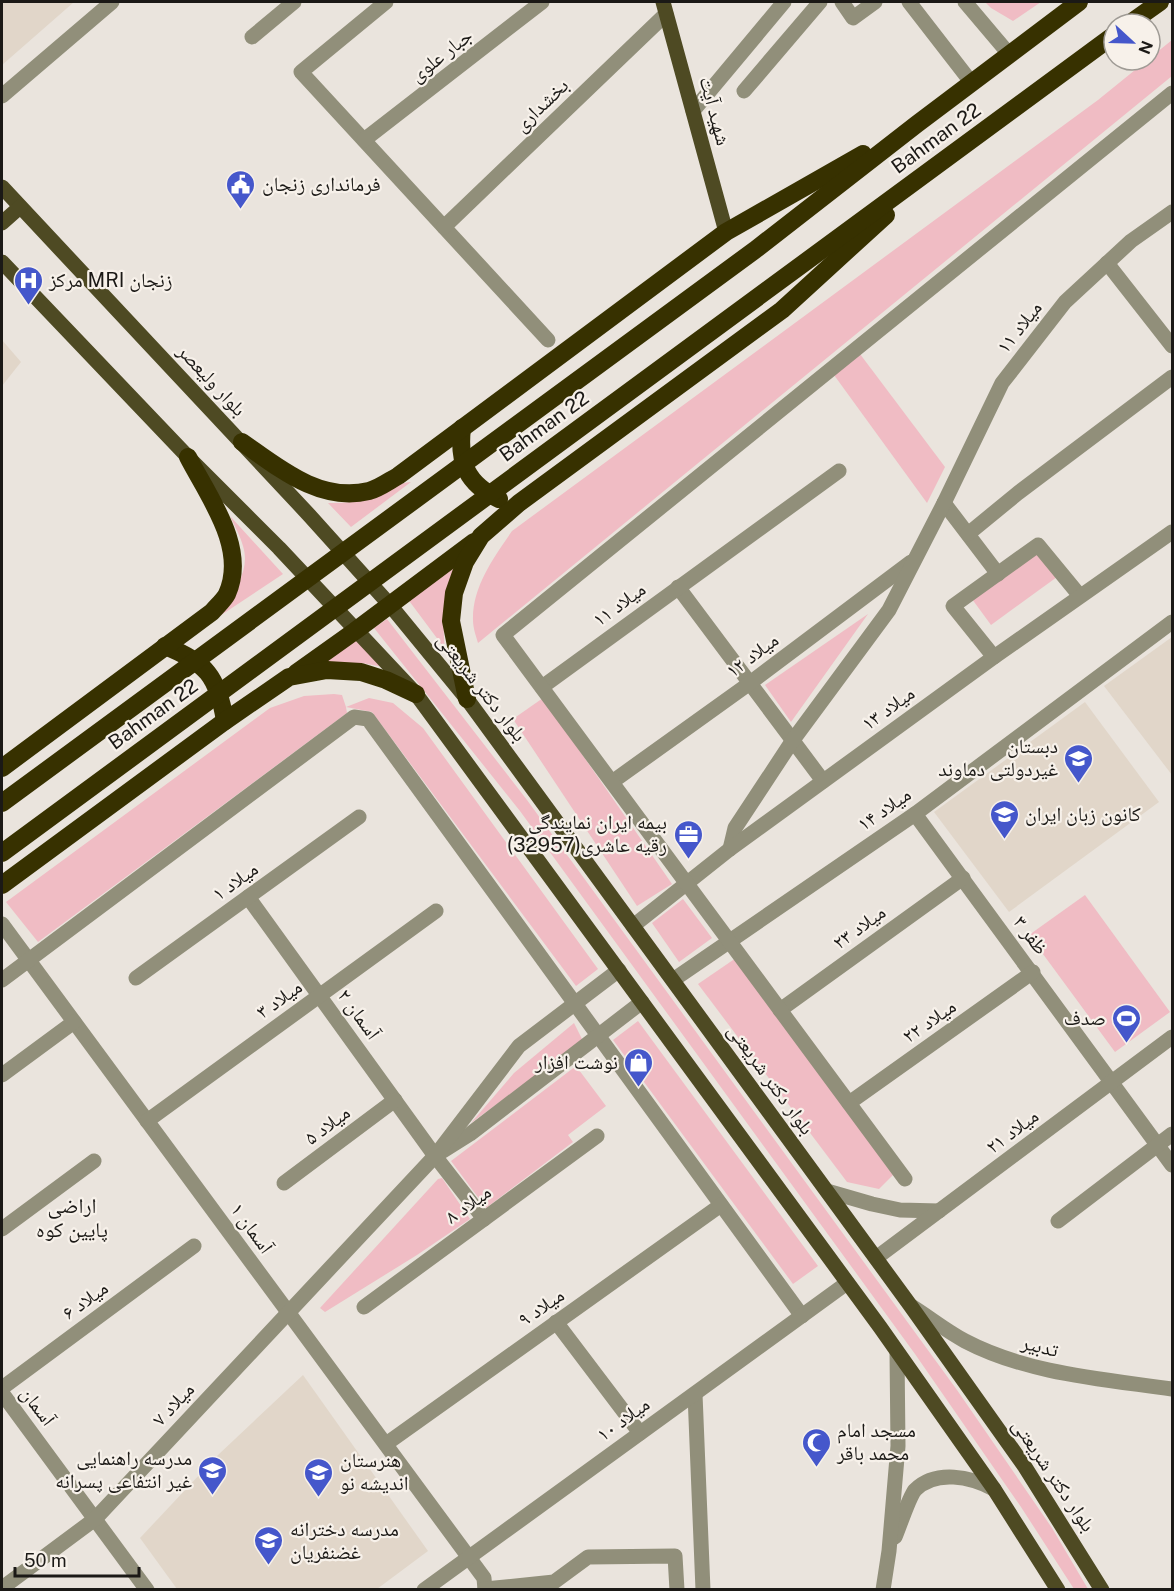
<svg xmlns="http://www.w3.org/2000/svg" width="1174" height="1591" font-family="'Public Sans','Noto Naskh Arabic',sans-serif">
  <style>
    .built { fill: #e1d6c9 }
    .green { fill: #f0bcc4 }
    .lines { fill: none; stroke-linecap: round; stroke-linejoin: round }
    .minor { stroke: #918f7a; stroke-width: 15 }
    .major { stroke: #4e4a23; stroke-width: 15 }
    .highway { stroke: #373100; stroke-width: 18 }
    .labels { text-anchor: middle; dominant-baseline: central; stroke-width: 4.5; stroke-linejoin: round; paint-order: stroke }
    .street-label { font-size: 20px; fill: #1b1916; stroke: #f7f1ea }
    .poi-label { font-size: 20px; fill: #1b1916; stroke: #f7f1ea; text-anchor: start }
    .neighbourhood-label { font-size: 21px; fill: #1b1916; stroke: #f7f1ea }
  </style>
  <rect width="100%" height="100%" fill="#eae4dd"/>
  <g class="built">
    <polygon points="2,2 74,2 2,65"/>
    <polygon points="2,340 21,362 2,386"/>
    <polygon points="1172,637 1172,775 1104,686"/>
    <polygon points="1085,702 1159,802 1009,912 934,812"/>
    <polygon points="303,1375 428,1551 377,1589 177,1589 140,1538 218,1455"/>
  </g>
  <g class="green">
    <polygon points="985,2 1041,2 1013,21 991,8"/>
    <path d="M1172,40V76L478,643C476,636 473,628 473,620C472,587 494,557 512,531L1098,100Z"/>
    <polygon points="860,354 945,467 927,503 834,375"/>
    <path d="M411,482L351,527L328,503C346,503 363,502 380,494C391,489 399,483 411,482Z"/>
    <path d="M230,516L283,574L185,639C209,616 255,585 243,546C240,535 234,525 230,516Z"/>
    <path d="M470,548C452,587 440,604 445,649L407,598Z"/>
    <polygon points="1037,551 1057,577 991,625 972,599"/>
    <polygon points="868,614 791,722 765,685"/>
    <polygon points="387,619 527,800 957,1390 1052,1528 1088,1589 1074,1589 1021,1507 915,1354 520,811 374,628"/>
    <polygon points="359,633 389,668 362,663 311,669"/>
    <polygon points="334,694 342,695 346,707 369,698 393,703 423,728 598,969 576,986 372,712 346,707 347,713 38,942 6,902 270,708 304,696"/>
    <polygon points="543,698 672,884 637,906 513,719"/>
    <polygon points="1085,895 1170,1012 1115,1052 1029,935"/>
    <polygon points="683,899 712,938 679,962 652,923"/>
    <polygon points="736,958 893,1175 879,1189 847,1182 698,984"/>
    <polygon points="638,1021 818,1266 793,1284 613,1040"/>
    <polygon points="574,1023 583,1041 471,1123 514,1073"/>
    <polygon points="576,1066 606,1106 568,1135 573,1142 486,1208 451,1161"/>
    <polygon points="442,1178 470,1219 417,1255 325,1312 320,1308 438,1179"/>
  </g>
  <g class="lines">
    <g class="minor">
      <polyline points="386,2 301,72 548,340"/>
      <polyline points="842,2 853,18 875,2"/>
      <polyline points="909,2 971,82"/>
      <polyline points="965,2 1009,54"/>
      <polyline points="252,37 294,2"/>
      <polyline points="744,91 820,2"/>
      <polyline points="2,96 112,2"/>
      <polyline points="693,111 784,2"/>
      <polyline points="364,140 542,2"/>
      <polyline points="444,227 666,14"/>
      <polyline points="1107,263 1172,346"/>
      <polyline points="944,503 998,574"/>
      <polyline points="968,534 1018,493 1172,377"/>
      <polyline points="678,587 823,781"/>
      <polyline points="994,657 953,606 1038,545 1080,596"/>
      <polyline points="542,687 839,471"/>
      <polyline points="612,782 750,683 911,562"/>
      <polyline points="915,814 1172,1165"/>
      <polyline points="730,849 735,828 793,740 889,610 944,503 1002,383 1065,302 1131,241 1172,212"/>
      <polyline points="248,897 435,1156 484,1219"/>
      <polyline points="2,924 484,1578 485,1590"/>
      <polyline points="633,926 730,849 994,657 1172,532"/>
      <polyline points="136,978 359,817"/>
      <polyline points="2,980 354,717 368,719 802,1316"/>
      <polyline points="673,980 915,814 1172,622"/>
      <polyline points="780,1010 963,878"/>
      <polyline points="2,1075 74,1022"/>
      <polyline points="849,1103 1033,972"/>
      <polyline points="147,1121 436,911"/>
      <polyline points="443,1151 470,1134 642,1002"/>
      <polyline points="905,1179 503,635 1172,93"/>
      <polyline points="284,1183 395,1100"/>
      <polyline points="827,1191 872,1204 900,1210 939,1211"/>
      <polyline points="1058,1221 1172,1134"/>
      <polyline points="2,1229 94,1161"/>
      <polyline points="876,1258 1172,1037"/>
      <path d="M911,1306C929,1317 946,1331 965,1341C1028,1374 1103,1379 1172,1389"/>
      <polyline points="364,1307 597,1136"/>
      <polyline points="556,1322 640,1433"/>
      <polyline points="2,1388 194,1246"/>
      <polyline points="2,1393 147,1590"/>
      <polyline points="695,1394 703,1590"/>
      <polyline points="386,1444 721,1205"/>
      <path d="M895,1537C899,1528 909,1497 915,1490C936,1469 971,1477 994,1489"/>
      <polyline points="2,1588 95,1519 435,1156 519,1046 619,970"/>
      <polyline points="485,1589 554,1582 588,1557 675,1556 677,1590"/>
      <polyline points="424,1590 847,1283"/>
      <polyline points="883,1590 889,1551 898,1446 897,1352"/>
    </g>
    <g class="major">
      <polyline points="663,2 726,232"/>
      <polyline points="2,187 309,515 390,605 467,699 910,1305 1025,1467 1102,1590"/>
      <polyline points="2,223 20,207"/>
      <polyline points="2,262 188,457 279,548 416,694 880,1327 994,1489 1058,1590"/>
    </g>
    <g class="highway">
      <polyline points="1129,24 1160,2"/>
      <path d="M462,428C458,463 467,484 499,499"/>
      <path d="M242,442C279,468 320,503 369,491C378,489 389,481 398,476L726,232L863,154"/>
      <path d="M165,646C206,662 218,677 225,721"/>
      <polyline points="296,673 355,631 474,542"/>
      <polyline points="467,699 451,621 454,593 465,562 481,536 519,503 782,310 886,215"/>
      <path d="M2,768L212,612C217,606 224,600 227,594C248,548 208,496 188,457"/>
      <polyline points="2,803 755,250 917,124 1079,2"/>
      <polyline points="2,853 1114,35"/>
      <polyline points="2,885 225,721 289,677 327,670 361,672 386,680 416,694"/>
    </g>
  </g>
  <defs>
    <symbol id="civic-pin" viewBox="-11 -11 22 30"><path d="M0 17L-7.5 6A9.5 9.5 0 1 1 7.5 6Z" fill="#4557cb" stroke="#f7f1ea"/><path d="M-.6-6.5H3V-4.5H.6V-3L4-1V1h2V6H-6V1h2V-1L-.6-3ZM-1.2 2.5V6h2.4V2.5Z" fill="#fff"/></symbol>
    <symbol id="hospital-pin" viewBox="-11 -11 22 30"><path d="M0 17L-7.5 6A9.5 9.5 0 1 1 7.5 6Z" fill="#4557cb" stroke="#f7f1ea"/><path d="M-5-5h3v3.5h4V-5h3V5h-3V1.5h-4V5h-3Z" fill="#fff"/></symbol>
    <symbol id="school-pin" viewBox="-11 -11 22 30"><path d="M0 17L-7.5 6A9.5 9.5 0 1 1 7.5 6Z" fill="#4557cb" stroke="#f7f1ea"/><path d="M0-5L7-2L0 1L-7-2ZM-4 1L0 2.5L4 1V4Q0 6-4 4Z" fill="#fff"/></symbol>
    <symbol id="office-pin" viewBox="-11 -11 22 30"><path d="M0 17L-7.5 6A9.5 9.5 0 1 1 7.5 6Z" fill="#4557cb" stroke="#f7f1ea"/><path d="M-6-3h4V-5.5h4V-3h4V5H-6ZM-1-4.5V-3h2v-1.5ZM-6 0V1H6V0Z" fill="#fff"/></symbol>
    <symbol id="stadium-pin" viewBox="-11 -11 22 30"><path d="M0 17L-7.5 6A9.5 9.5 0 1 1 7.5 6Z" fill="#4557cb" stroke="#f7f1ea"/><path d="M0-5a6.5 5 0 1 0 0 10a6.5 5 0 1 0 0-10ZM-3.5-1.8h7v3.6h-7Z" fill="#fff"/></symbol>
    <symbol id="shop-pin" viewBox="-11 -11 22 30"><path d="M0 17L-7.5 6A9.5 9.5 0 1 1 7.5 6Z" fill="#4557cb" stroke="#f7f1ea"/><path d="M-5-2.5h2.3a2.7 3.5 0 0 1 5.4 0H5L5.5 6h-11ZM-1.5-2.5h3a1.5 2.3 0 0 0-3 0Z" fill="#fff"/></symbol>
    <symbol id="mosque-pin" viewBox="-11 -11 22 30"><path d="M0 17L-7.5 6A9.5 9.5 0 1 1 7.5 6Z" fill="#4557cb" stroke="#f7f1ea"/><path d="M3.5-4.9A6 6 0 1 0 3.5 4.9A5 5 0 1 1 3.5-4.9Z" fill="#fff"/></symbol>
  </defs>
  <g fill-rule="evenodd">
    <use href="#civic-pin" x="224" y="168" width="33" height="45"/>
    <use href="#hospital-pin" x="12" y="264" width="33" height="45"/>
    <use href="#school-pin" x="1062" y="742" width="33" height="45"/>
    <use href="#school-pin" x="988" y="798" width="33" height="45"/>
    <use href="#office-pin" x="672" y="818" width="33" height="45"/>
    <use href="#stadium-pin" x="1110" y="1002" width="33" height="45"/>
    <use href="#shop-pin" x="622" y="1046" width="33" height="45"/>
    <use href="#mosque-pin" x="800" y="1426" width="33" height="45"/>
    <use href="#school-pin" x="196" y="1454" width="33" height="45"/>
    <use href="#school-pin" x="302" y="1456" width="33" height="45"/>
    <use href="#school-pin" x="252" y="1524" width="33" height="45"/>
  </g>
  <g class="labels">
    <g class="street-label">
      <text transform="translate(441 55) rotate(-38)">جبار علوی</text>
      <text transform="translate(541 105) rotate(-44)">بخشداری</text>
      <text transform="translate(715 111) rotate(75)">شهید آیت</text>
      <text transform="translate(936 138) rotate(-36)">Bahman 22</text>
      <text transform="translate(1019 327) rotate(-52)">میلاد ۱۱</text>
      <text transform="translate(212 380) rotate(47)">بلوار ولیعصر</text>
      <text transform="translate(544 426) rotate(-36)">Bahman 22</text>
      <text transform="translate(619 604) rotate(-36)">میلاد ۱۱</text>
      <text transform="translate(752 655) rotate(-37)">میلاد ۱۲</text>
      <text transform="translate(482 687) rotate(52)">بلوار دکتر شریعتی</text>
      <text transform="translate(888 708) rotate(-36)">میلاد ۱۳</text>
      <text transform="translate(153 714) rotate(-36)">Bahman 22</text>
      <text transform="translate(884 809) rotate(-35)">میلاد ۱۴</text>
      <text transform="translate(235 881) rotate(-36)">میلاد ۱</text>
      <text transform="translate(859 927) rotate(-36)">میلاد ۲۳</text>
      <text transform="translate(1031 935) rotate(53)">ظفر ۳</text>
      <text transform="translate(279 999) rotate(-36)">میلاد ۳</text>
      <text transform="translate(359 1014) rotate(54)">آسمان ۲</text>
      <text transform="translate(929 1021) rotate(-35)">میلاد ۲۲</text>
      <text transform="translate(771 1079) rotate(54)">بلوار دکتر شریعتی</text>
      <text transform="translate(327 1125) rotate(-37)">میلاد ۵</text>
      <text transform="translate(1012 1131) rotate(-37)">میلاد ۲۱</text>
      <text transform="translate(468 1204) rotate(-36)">میلاد ۸</text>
      <text transform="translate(252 1228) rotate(54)">آسمان ۱</text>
      <text transform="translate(85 1300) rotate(-36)">میلاد ۶</text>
      <text transform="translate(541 1307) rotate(-35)">میلاد ۹</text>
      <text transform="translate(1040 1346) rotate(14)">تدبیر</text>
      <text transform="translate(173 1404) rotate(-47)">میلاد ۷</text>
      <text transform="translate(38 1406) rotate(53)">آسمان</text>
      <text transform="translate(623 1419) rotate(-36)">میلاد ۱۰</text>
      <text transform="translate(1054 1475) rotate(56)">بلوار دکتر شریعتی</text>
    </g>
    <g class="poi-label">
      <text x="262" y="184">فرمانداری زنجان</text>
      <text x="49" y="280">مرکز MRI زنجان</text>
      <text x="1058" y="746" text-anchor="end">دبستان<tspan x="1058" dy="23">غیردولتی دماوند</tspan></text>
      <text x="1025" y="814">کانون زبان ایران</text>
      <text x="667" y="822" text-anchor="end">بیمه ایران نمایندگی<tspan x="667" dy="23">رقیه عاشری(32957)</tspan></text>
      <text x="1106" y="1018" text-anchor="end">صدف</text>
      <text x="618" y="1062" text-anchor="end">نوشت افزار</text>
      <text x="837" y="1430">مسجد امام<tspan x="837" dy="23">محمد باقر</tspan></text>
      <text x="192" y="1458" text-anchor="end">مدرسه راهنمایی<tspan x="192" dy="23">غیر انتفاعی پسرانه</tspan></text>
      <text x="340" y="1460">هنرستان<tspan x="340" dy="23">اندیشه نو</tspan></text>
      <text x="290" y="1529">مدرسه دخترانه<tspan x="290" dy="23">غضنفریان</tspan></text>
    </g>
    <g class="neighbourhood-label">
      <text x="72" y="1205">اراضی<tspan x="72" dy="24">پایین کوه</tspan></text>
    </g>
  </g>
  <rect width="1174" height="1591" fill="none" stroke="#1b1916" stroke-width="6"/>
  <g transform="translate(1132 42) rotate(112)"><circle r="28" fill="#f7f1ea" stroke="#9f9b95" stroke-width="1.5"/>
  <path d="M0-4.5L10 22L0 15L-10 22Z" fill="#4557cb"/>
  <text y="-9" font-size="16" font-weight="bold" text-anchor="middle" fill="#1b1916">N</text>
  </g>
  <path d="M15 1567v9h124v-9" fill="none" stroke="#1b1916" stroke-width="3"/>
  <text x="24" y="1567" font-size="18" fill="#1b1916" stroke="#f7f1ea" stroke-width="4.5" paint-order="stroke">50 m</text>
</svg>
